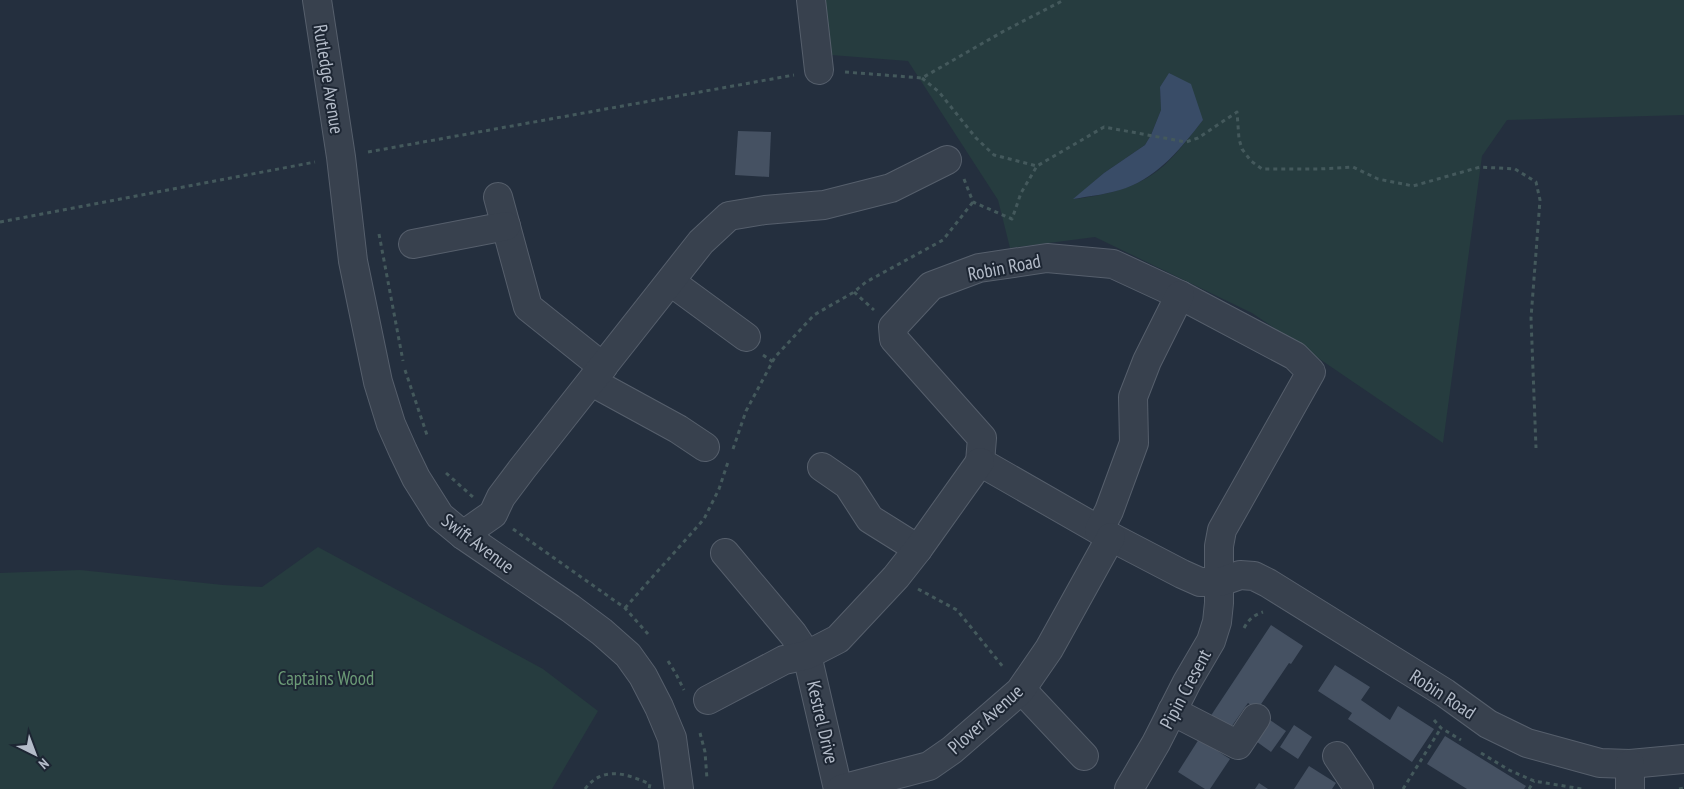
<svg xmlns="http://www.w3.org/2000/svg" width="1684" height="789" font-family="'PT Sans Narrow',sans-serif">
  <style>
    .green { fill: #263c3f; fill-rule: evenodd }
    .water { fill: #394c67 }
    .building { fill: #455162 }
    .lines { fill: none; stroke-linecap: round; stroke-linejoin: round }
    .minor-casing { stroke: #565f6c; stroke-width: 30 }
    .path { stroke: #44595c; stroke-width: 3; stroke-dasharray: 4 4; stroke-linecap: butt }
    .minor { stroke: #38414e; stroke-width: 28 }
    .labels { text-anchor: middle; dominant-baseline: central; stroke-width: 4; stroke-linejoin: round; paint-order: stroke }
    .street-label { font-size: 19px; fill: #b4bcc9; stroke: #1d2633 }
    .park-label { font-size: 19px; fill: #6b9a76; stroke: #1d2633 }
  </style>
  <rect width="100%" height="100%" fill="#242f3e"/>
  <g class="green">
    <path d="M823,0H1684V115L1507,120L1482,156L1443,443L1252,313L1095,237L1010,248L998,200L908,61L831,55ZM1170,73L1203,120C1190,136 1172,161 1156,172C1133,189 1101,196 1074,199L1104,173L1145,145L1151,135L1161,110L1160,87Z"/>
    <polygon points="318,547 543,669 598,711 552,789 0,789 0,573 80,570 223,585 262,587"/>
  </g>
  <path class="water" d="M1169,73L1191,84L1203,120C1182,147 1159,176 1126,188C1110,194 1090,196 1073,199L1104,173L1145,145L1151,135L1161,110L1160,87Z"/>
  <g class="building">
    <polygon points="738,131 771,132 769,177 735,175"/>
    <polygon points="1271,625 1303,646 1291,664 1289,663 1257,710 1248,703 1227,733 1208,720"/>
    <polygon points="1335,665 1370,687 1361,700 1390,720 1398,706 1434,729 1412,762 1348,719 1352,713 1318,691"/>
    <polygon points="1267,718 1286,731 1271,752 1253,739"/>
    <polygon points="1294,725 1312,737 1298,759 1280,747"/>
    <polygon points="1445,736 1526,786 1524,789 1467,789 1427,764"/>
    <polygon points="1199,739 1230,759 1210,789 1205,789 1178,772"/>
    <polygon points="1309,766 1336,783 1332,789 1294,789"/>
    <polygon points="1259,783 1268,789 1255,789"/>
  </g>
  <g class="lines">
    <defs>
      <g id="minor">
        <polyline points="317,0 341,157 353,261 378,382 391,424 403,451 416,478 440,516 463,535 570,608 602,632 628,655 643,676 659,707 672,738 679,789"/>
        <polyline points="811,0 819,70"/>
        <polyline points="498,197 528,307 603,367"/>
        <polyline points="413,244 506,226"/>
        <polyline points="671,282 746,337"/>
        <polyline points="592,382 678,429 705,447"/>
        <polyline points="980,462 982,438 894,339 893,327 931,286 979,268 1047,258 1113,264 1180,295 1295,356 1311,372 1222,530 1219,546 1219,603 1217,622 1211,641 1187,682 1156,743 1129,789"/>
        <polyline points="980,462 1111,537 1182,574 1200,582 1220,582 1240,575 1254,576 1268,583 1445,693 1488,724 1527,743 1600,763 1630,764 1684,759"/>
        <polyline points="822,467 848,485 870,519 918,549"/>
        <polyline points="1099,530 1109,511 1134,443 1133,397 1147,361 1180,295"/>
        <polyline points="463,535 493,514 501,497 522,469 701,242 729,216 765,210 824,205 891,188 947,160"/>
        <polyline points="725,553 793,634 807,655 838,789"/>
        <polyline points="1022,690 1084,756"/>
        <polyline points="708,700 784,660 807,655 838,639 896,577 918,549 980,462"/>
        <polyline points="1172,711 1238,745 1256,718"/>
        <polyline points="1337,756 1359,789"/>
        <polyline points="841,789 929,766 952,750 1020,691 1049,649 1111,537"/>
        <polyline points="1630,789 1630,764"/>
      </g>
    </defs>
    <use href="#minor" class="minor-casing"/>
    <g class="path">
      <polyline points="845,72 922,78 1004,31 1064,0"/>
      <polyline points="922,78 939,92 976,138 994,155 1037,166 1104,127 1186,142 1198,138 1237,112 1239,139 1242,149 1251,161 1262,169 1319,169 1353,167 1378,179 1413,186 1480,167 1515,169 1536,182 1540,200 1531,318 1536,448"/>
      <polyline points="368,152 794,75"/>
      <polyline points="964,179 973,202 1012,219 1021,193 1037,166"/>
      <polyline points="0,222 315,162"/>
      <polyline points="379,234 403,361"/>
      <polyline points="854,292 874,310"/>
      <polyline points="763,355 773,362"/>
      <polyline points="405,370 427,435"/>
      <polyline points="733,449 746,411 775,357 814,315 854,292 866,282 943,240 973,202"/>
      <polyline points="446,473 473,497"/>
      <polyline points="513,529 625,608 648,634"/>
      <polyline points="918,589 957,610 1004,668"/>
      <polyline points="625,608 704,519 719,489 728,462"/>
      <path d="M1244,628C1249,619 1254,615 1263,612"/>
      <polyline points="668,661 676,674 684,690"/>
      <polyline points="1434,720 1441,728 1461,740"/>
      <polyline points="700,733 705,752 707,779"/>
      <polyline points="1481,753 1509,770 1534,781 1582,789"/>
      <path d="M585,789C603,765 627,774 650,784L649,789"/>
      <polyline points="1403,789 1441,728"/>
      <polyline points="1529,789 1534,781"/>
      <polyline points="1679,789 1684,788"/>
    </g>
    <use href="#minor" class="minor"/>
  </g>
  <g class="labels">
    <g class="street-label">
      <text transform="translate(329 79) rotate(81)">Rutledge Avenue</text>
      <text transform="translate(1004 267) rotate(-11)">Robin Road</text>
      <text transform="translate(478 543) rotate(37)">Swift Avenue</text>
      <text transform="translate(1185 689) rotate(-62)">Pipin Cresent</text>
      <text transform="translate(1443 694) rotate(33)">Robin Road</text>
      <text transform="translate(985 719) rotate(-42)">Plover Avenue</text>
      <text transform="translate(823 722) rotate(77)">Kestrel Drive</text>
    </g>
    <g class="park-label">
      <text x="326" y="678">Captains Wood</text>
    </g>
  </g>
  <g transform="translate(35 754) rotate(138)" stroke="#1d2633" stroke-width="4" paint-order="stroke">
  <path d="M0-4L9 19L0 12L-9 19Z" fill="#b4bcc9"/>
  <text y="-8" font-size="14" font-weight="bold" text-anchor="middle" fill="#b4bcc9">N</text>
  </g>
</svg>
